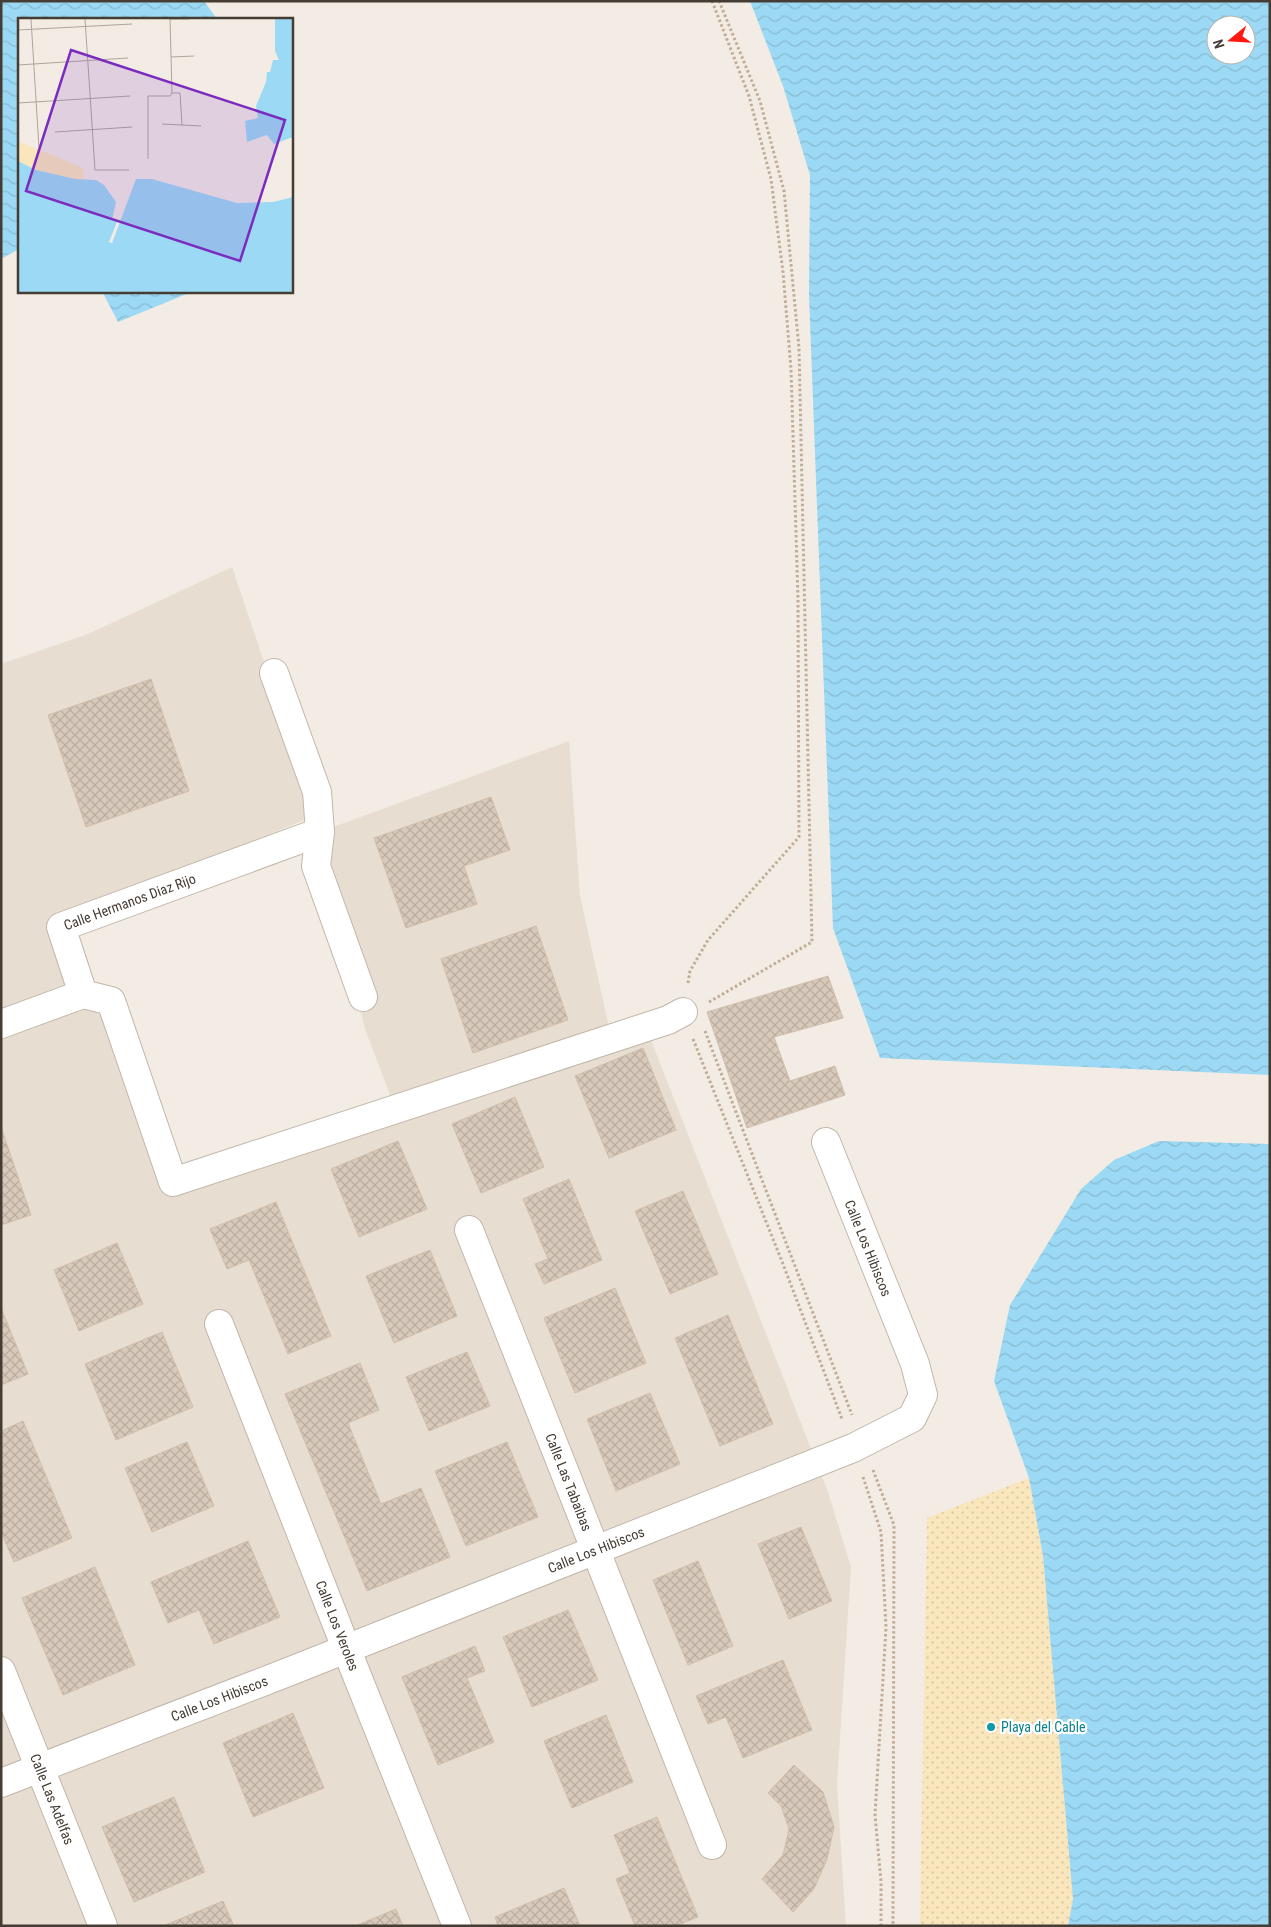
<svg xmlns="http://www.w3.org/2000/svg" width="1271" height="1927" font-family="'Roboto Condensed',sans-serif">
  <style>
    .residential { fill: #e7ded1 }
    .sand { fill: url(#sand-dots) }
    .water { fill: url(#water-waves); fill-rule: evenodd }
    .building { fill: url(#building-cross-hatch); stroke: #d0beab }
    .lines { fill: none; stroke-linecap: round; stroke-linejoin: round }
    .minor-casing { stroke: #c2b6a9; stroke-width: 30 }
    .path { stroke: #c1ad96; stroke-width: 3; stroke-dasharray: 2.5 2.5; stroke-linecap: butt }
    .minor { stroke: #fff; stroke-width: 28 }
    .culture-dot { fill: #0f9aa8; stroke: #fff; stroke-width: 2 }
    .labels { text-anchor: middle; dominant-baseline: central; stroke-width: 4.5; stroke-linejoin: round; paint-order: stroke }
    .street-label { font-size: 14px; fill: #453c33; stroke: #fff }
    .culture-label { font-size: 14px; fill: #0d838f; stroke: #fff; text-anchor: start }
    .inset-road { fill: none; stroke: #ada69d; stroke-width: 1 }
    .view { fill: #7b2cbf; fill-opacity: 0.15; stroke: #7b2cbf; stroke-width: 2.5 }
    .inset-edge { fill: none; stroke: #453c33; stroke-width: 2.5 }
  </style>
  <defs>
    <pattern id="sand-dots" width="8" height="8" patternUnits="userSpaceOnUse" patternTransform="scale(1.25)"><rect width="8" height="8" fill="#fae6bc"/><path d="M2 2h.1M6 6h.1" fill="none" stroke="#d8c6a2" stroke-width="1.8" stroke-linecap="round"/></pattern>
    <pattern id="water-waves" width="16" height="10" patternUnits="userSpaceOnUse" patternTransform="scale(1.25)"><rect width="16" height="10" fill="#9cd9f4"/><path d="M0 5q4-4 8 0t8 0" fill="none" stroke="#88bbd2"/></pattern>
    <pattern id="building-cross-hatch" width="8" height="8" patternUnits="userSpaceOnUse" patternTransform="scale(1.25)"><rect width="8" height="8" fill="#d8cabb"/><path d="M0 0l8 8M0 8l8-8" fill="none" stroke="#bbaea1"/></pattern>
  </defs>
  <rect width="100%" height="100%" fill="#f3ece4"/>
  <polygon class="residential" points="232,567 307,789 311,817 69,918 93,987 177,1173 393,1103 365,1029 325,868 333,827 569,741 580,896 610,1032 649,1035 828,1492 851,1567 837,1785 846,1926 1,1926 1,664 88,634"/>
  <polygon class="sand" points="1029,1478 1043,1556 1073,1899 1068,1926 920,1926 927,1518"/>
  <g class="water">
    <polygon points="1,1 204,1 217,19 19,19 19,249 1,259"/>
    <path d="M750,1H1270V1075L880,1058L833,928L809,295L810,175L783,86ZM1216,25H1246V55H1216Z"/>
    <polygon points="102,291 194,291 118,322"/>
    <polygon points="1159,1141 1270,1144 1270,1926 1068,1926 1073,1899 1043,1556 1029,1478 994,1381 1010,1305 1081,1189 1114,1160"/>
  </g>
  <g class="building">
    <polygon points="151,679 189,791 86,827 48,715"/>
    <polygon points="491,797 510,850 464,866 477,904 406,928 374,838"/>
    <polygon points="536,926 568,1020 473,1053 441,959"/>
    <polygon points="828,976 843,1018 774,1037 790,1081 835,1066 845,1095 747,1128 707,1012"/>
    <polygon points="643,1048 676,1130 609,1158 575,1076"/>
    <polygon points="515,1097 544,1167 481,1193 452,1124"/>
    <polygon points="1,1127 31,1215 1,1225"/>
    <polygon points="398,1141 427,1209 359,1237 331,1169"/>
    <polygon points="569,1179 602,1260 544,1284 535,1264 548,1259 523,1199"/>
    <polygon points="683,1191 718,1274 670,1294 635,1211"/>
    <polygon points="276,1202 331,1336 288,1354 249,1260 227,1269 210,1229"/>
    <polygon points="117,1243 143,1304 79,1331 54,1270"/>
    <polygon points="430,1250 457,1316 394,1343 366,1276"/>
    <polygon points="615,1288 646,1363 575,1393 544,1318"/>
    <polygon points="1,1308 28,1374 1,1385"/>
    <polygon points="728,1315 773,1424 720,1446 675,1338"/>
    <polygon points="162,1332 193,1407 116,1440 85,1364"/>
    <polygon points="467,1352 490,1406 429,1431 406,1377"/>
    <polygon points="360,1363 379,1410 348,1423 381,1504 421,1488 450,1557 367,1591 285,1394"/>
    <polygon points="650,1393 680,1464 616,1491 587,1419"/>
    <polygon points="23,1421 72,1538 14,1562 1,1532 1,1431"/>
    <polygon points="187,1442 214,1506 152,1532 125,1468"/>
    <polygon points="507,1442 538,1517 466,1546 435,1471"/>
    <polygon points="801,1527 832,1601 789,1619 758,1544"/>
    <polygon points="248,1541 280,1617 214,1644 199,1610 168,1623 151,1582"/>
    <polygon points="698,1561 733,1646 688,1665 653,1580"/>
    <polygon points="95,1567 135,1665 63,1695 22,1598"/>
    <polygon points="568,1610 598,1680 532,1707 503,1637"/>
    <polygon points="475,1646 485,1671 467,1678 494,1742 438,1765 402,1677"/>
    <polygon points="783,1660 812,1730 743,1758 726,1717 708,1724 696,1696"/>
    <polygon points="293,1713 324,1788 253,1817 223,1743"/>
    <polygon points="606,1715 633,1782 572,1808 544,1741"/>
    <polygon points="794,1765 823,1792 834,1827 827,1859 814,1889 793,1912 762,1879 783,1855 789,1829 781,1806 768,1793"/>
    <polygon points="174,1797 205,1872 134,1902 102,1827"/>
    <polygon points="657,1817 698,1917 675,1926 635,1926 616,1879 630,1873 614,1835"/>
    <polygon points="564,1888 580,1926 498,1926 495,1917"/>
    <polygon points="223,1901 234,1926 163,1926"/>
    <polygon points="396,1909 403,1926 355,1926"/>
  </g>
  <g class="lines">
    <defs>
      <g id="minor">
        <polyline points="274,673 317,792 320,832 316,866 363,997"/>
        <polyline points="83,994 111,1001 173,1182 668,1020 683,1012"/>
        <path id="s1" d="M1,1024L83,994L61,927L320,832"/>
        <path id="s2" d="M469,1230L712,1845"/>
        <path id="s3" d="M219,1324L346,1648L457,1926"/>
        <path id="s4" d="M1,1671L103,1926"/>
        <path id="s5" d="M1,1783L283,1674L853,1448L912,1418L923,1395L915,1364L826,1142"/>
      </g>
    </defs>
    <use href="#minor" class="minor-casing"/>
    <g class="path">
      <polyline points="688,983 690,971 708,940 799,837 798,600 791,369 783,272 771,179 749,96 712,1"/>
      <polyline points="709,1002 812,942 799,348 784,191 760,101 719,1"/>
      <polyline points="705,1031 852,1415"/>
      <polyline points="693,1039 783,1264 842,1419"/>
      <polyline points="873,1470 894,1525 893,1926"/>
      <polyline points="863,1477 881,1532 886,1627 875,1815 881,1881 881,1926"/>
    </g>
    <use href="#minor" class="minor"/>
  </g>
  <circle class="culture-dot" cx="991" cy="1727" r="5"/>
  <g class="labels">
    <g class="street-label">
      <text stroke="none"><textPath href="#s1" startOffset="231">Calle Hermanos Diaz Rijo</textPath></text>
      <text transform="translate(868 1248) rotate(68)">Calle Los Hibiscos</text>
      <text stroke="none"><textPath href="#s2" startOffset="271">Calle Las Tabaibas</textPath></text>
      <text stroke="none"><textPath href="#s5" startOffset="639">Calle Los Hibiscos</textPath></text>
      <text stroke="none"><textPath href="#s3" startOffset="324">Calle Los Veroles</textPath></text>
      <text stroke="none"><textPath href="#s5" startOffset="234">Calle Los Hibiscos</textPath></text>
      <text stroke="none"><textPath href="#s4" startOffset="138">Calle Las Adelfas</textPath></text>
    </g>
    <g class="culture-label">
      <text x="1001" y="1727">Playa del Cable</text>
    </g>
  </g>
  <g transform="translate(18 18)">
    <rect width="275" height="275" fill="#f3ece4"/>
    <path d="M0,123L65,150L66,163L18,152L0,143Z" fill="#fae6bc"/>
    <path d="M257,1H275V119L256,126L249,117L229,124L227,103L240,100L238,88L248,64L249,54H252L255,42H261L257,33ZM0,143L18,152L57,161L78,162L86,167L98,184L94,202L99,204L91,224L94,225L118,161H134L219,185L255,184L275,179V274H0Z" fill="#9cd9f4"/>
    <path class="inset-road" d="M13,1L21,130M67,1L77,152H111M152,1L154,75H162L164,107M152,1H171M0,12L114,6M153,39L176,38M0,47L110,40M0,85L112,78M144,106L183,108M37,114L114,109M130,141V78H152L154,75"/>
    <path class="view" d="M53,32L267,102L222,243L8,173Z"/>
    <rect width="275" height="275" class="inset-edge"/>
  </g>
  <rect width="1271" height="1927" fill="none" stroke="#453c33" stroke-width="5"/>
  <g transform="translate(1231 40) rotate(252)"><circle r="24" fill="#ffffff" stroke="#b5b1ad"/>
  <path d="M0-4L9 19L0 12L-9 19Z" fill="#ff180e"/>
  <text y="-8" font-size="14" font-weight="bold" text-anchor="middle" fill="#453c33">N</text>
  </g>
</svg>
